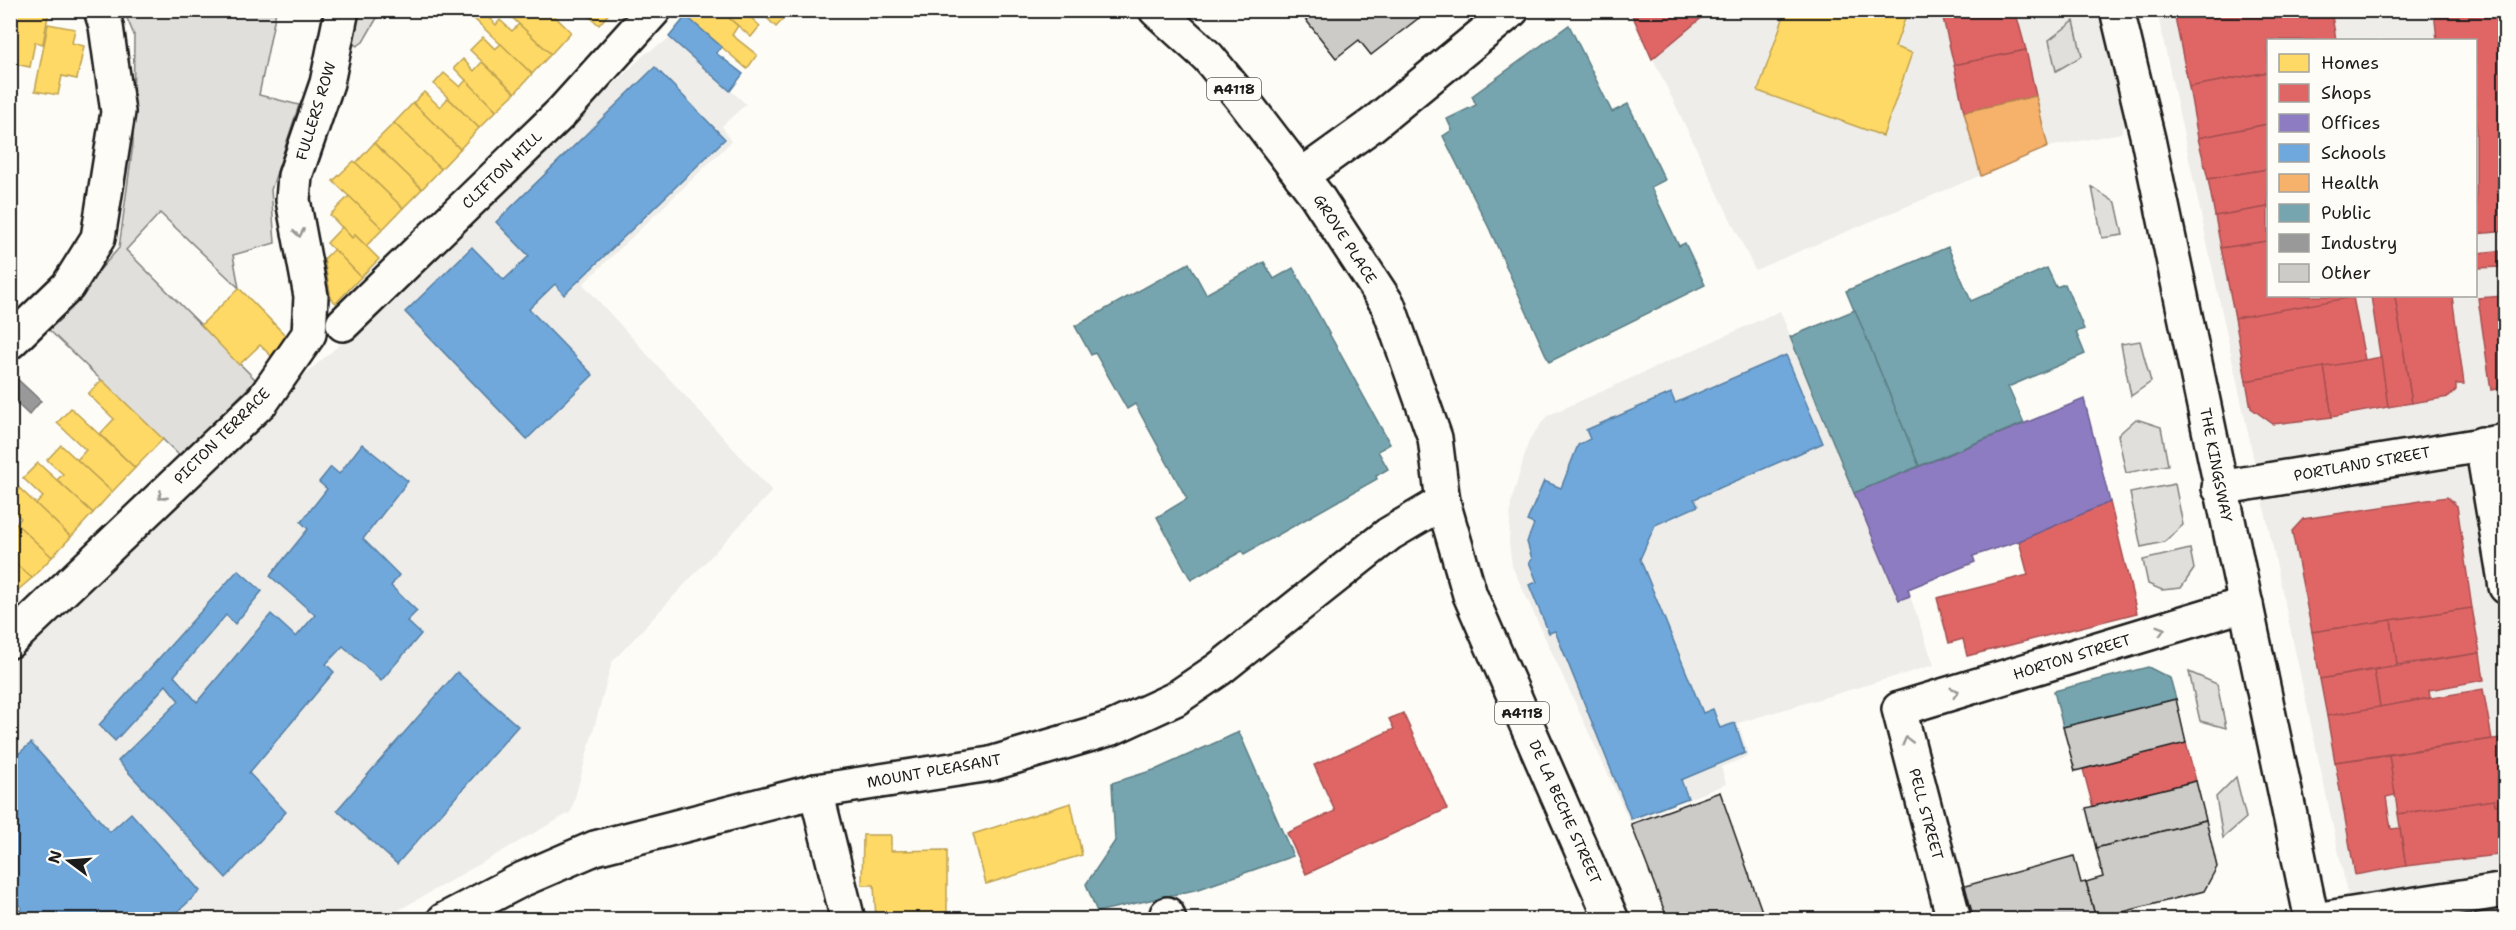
<svg xmlns="http://www.w3.org/2000/svg" width="2516" height="930" font-family="'Shantell Sans',sans-serif">
  <style>
    .built { fill: #eeede9; fill-rule: evenodd }
    .green { fill: #e0dfdb; stroke: #7e7e7c; stroke-width: 1.5 }
    .homes { fill: #ffd966; stroke: #bba050; stroke-width: 1.5 }
    .shops { fill: #e06666; stroke: #a55050; stroke-width: 1.5 }
    .offices { fill: #8e7cc3; stroke: #6c5f91; stroke-width: 1.5 }
    .schools { fill: #6fa8dc; stroke: #567ea2; stroke-width: 1.5 }
    .health { fill: #f6b26b; stroke: #b58553; stroke-width: 1.5 }
    .public { fill: #76a5af; stroke: #5b7c83; stroke-width: 1.5 }
    .industry { fill: #999; stroke: #747474; stroke-width: 1.5 }
    .building { fill: #cccbc8; stroke: #1c1c1c; stroke-width: 1.5 }
    .lines { fill: none; stroke-linecap: round; stroke-linejoin: round }
    .street-casing { stroke: #1c1c1c; stroke-width: 38 }
    .secondary-casing { stroke: #1c1c1c; stroke-width: 38 }
    .primary-casing { stroke: #1c1c1c; stroke-width: 38 }
    .street { stroke: #fdfcf7; stroke-width: 33 }
    .secondary { stroke: #fdfcf7; stroke-width: 33 }
    .primary { stroke: #fdfcf7; stroke-width: 33 }
    .oneway { stroke: #989794 }
    .labels { text-anchor: middle; dominant-baseline: central; stroke-width: 6; stroke-linejoin: round; paint-order: stroke }
    .shield { fill: #fdfcf7; stroke: #605f5e; stroke-width: 1.5 }
    .shield-label { font-size: 14px; font-weight: bold; fill: #1c1c1c }
    .street-label { font-size: 15px; fill: #1c1c1c; stroke: #fdfcf7 }
  </style>
  <rect width="100%" height="100%" fill="#fdfcf7"/>
  <filter id="ink" filterUnits="userSpaceOnUse"><feTurbulence type="fractalNoise" baseFrequency=".0167" numOctaves="2"/><feDisplacementMap in="SourceGraphic" scale="12" xChannelSelector="R" yChannelSelector="G"/><feConvolveMatrix kernelMatrix="1 2 1 2 8 2 1 2 1" color-interpolation-filters="sRGB"/></filter>
  <g filter="url(#ink)">
    <g class="built">
      <polygon points="1630,11 2102,11 2127,119 2121,133 2048,147 1755,270"/>
      <path d="M2157,11H2505V919H2353ZM2268,40H2476V296H2268Z"/>
      <polygon points="671,38 746,104 722,126 731,142 583,284 772,491 612,662 571,812 383,919 11,919 10,626 371,318 645,54"/>
      <polygon points="1780,311 1899,600 1910,596 1934,665 1738,723 1749,756 1721,767 1726,784 1630,822 1512,566 1509,543 1511,503 1529,440 1547,416"/>
    </g>
    <g class="green">
      <polygon points="124,11 276,11 259,95 299,105 271,190 275,243 233,255 239,288 160,213 126,250 256,380 180,456 48,329 119,248 133,144 134,35"/>
      <polygon points="358,11 381,11 363,42 357,46 353,44 351,38"/>
      <polygon points="2074,21 2082,56 2056,71 2049,40"/>
      <polygon points="2092,187 2116,203 2123,235 2102,238"/>
      <polygon points="2140,341 2151,382 2131,396 2121,344"/>
      <polygon points="2136,419 2161,427 2168,465 2126,473 2118,435"/>
      <polygon points="2175,484 2183,525 2164,542 2141,547 2130,493"/>
      <polygon points="2190,549 2194,569 2181,588 2162,590 2148,584 2143,560"/>
      <polygon points="2189,672 2217,684 2226,728 2200,721"/>
      <polygon points="2236,777 2246,818 2223,838 2216,797"/>
    </g>
    <g class="homes">
      <polygon points="10,10 19,10 14,38 10,38"/>
      <polygon points="19,10 49,10 43,44 35,42 30,67 10,63"/>
      <polygon points="476,10 481,10 496,25 500,20 512,31 519,24 551,54 532,74 471,16"/>
      <polygon points="504,10 548,10 571,32 551,54"/>
      <polygon points="582,10 612,10 599,25"/>
      <polygon points="691,10 720,10 738,26 732,35 757,55 747,69 686,16"/>
      <polygon points="720,10 750,10 747,14 760,26 751,37"/>
      <polygon points="759,10 786,10 789,13 776,27"/>
      <polygon points="1786,10 1908,10 1895,47 1912,53 1883,136 1758,91"/>
      <polygon points="1923,10 1946,10 1943,18"/>
      <polygon points="48,24 75,29 72,43 84,46 77,79 62,76 58,95 35,91"/>
      <polygon points="483,37 495,49 501,44 532,74 515,93 470,50"/>
      <polygon points="463,59 474,71 482,62 515,93 496,111 454,68"/>
      <polygon points="444,73 460,87 466,80 496,111 479,128 434,84"/>
      <polygon points="424,92 440,107 448,98 479,128 460,149 413,103"/>
      <polygon points="413,103 460,149 441,169 394,123"/>
      <polygon points="394,123 441,169 422,189 374,143"/>
      <polygon points="374,143 422,189 403,208 356,163"/>
      <polygon points="354,161 403,208 383,229 333,181"/>
      <polygon points="349,196 383,229 366,246 355,235 352,238 330,215"/>
      <polygon points="342,227 352,238 355,235 379,259 361,277 327,243"/>
      <polygon points="334,249 361,277 336,303 331,299 324,259"/>
      <polygon points="239,288 288,338 271,356 260,345 239,365 201,325"/>
      <polygon points="102,380 163,439 135,468 100,434 114,419 88,394"/>
      <polygon points="71,408 135,468 112,492 77,460 86,450 57,423"/>
      <polygon points="61,445 112,492 93,513 57,480 63,474 47,460"/>
      <polygon points="38,463 93,513 71,537 36,504 43,497 23,478"/>
      <polygon points="15,484 71,537 52,557 16,524 21,518 10,509 10,489"/>
      <polygon points="10,518 52,557 32,578 10,559"/>
      <polygon points="10,559 32,578 11,596 10,596"/>
      <polygon points="1071,803 1082,855 986,884 973,834"/>
      <polygon points="863,835 891,835 891,851 947,850 947,920 876,920 874,885 862,885"/>
    </g>
    <g class="shops">
      <polygon points="1630,10 1711,10 1652,59"/>
      <polygon points="1946,10 1977,10 1943,18"/>
      <polygon points="1977,10 2015,10 2026,50 1954,65 1943,18"/>
      <polygon points="2174,10 2229,10 2175,17"/>
      <polygon points="2229,10 2331,10 2336,40 2268,40 2268,72 2189,87 2175,17"/>
      <polygon points="2434,10 2506,10 2506,231 2476,234 2476,40 2437,40"/>
      <polygon points="2026,50 2036,96 1964,112 1954,65"/>
      <polygon points="2268,72 2268,124 2198,138 2189,87"/>
      <polygon points="2268,124 2268,169 2208,179 2198,138"/>
      <polygon points="2268,169 2268,207 2215,216 2208,179"/>
      <polygon points="2268,207 2268,241 2221,248 2215,216"/>
      <polygon points="2268,241 2268,296 2345,296 2345,300 2235,318 2221,248"/>
      <polygon points="2506,250 2506,296 2504,296 2501,267 2478,268 2477,253"/>
      <polygon points="2371,296 2395,296 2412,403 2388,407"/>
      <polygon points="2395,296 2452,296 2464,384 2456,384 2456,390 2449,397 2412,403"/>
      <polygon points="2504,296 2506,387 2491,390 2478,298"/>
      <polygon points="2353,297 2365,360 2246,381 2235,318"/>
      <polygon points="2381,357 2388,407 2332,417 2324,367"/>
      <polygon points="2324,367 2332,417 2273,424 2251,408 2246,381"/>
      <polygon points="2447,497 2457,506 2472,608 2312,632 2292,531 2303,519"/>
      <polygon points="2110,502 2137,613 1967,656 1963,639 1949,643 1937,598 2028,575 2019,541"/>
      <polygon points="2472,608 2480,653 2397,665 2391,620"/>
      <polygon points="2391,620 2397,665 2320,679 2312,632"/>
      <polygon points="2480,653 2484,680 2429,690 2430,698 2380,707 2374,670"/>
      <polygon points="2374,670 2380,707 2327,716 2320,679"/>
      <polygon points="2483,689 2492,739 2335,762 2327,716"/>
      <polygon points="1403,713 1447,809 1306,874 1287,833 1335,811 1314,765 1394,729 1389,719"/>
      <polygon points="2506,737 2506,803 2495,805 2494,800 2398,814 2389,755"/>
      <polygon points="2186,743 2196,781 2093,807 2083,769"/>
      <polygon points="2389,755 2395,795 2386,797 2391,829 2400,828 2406,866 2355,875 2335,762"/>
      <polygon points="2494,800 2495,805 2506,803 2506,854 2406,866 2398,814"/>
    </g>
    <polygon class="offices" points="2084,399 2110,502 2019,541 1973,556 1975,562 1908,589 1910,596 1899,600 1854,493"/>
    <g class="schools">
      <polygon points="686,16 722,47 716,53 743,74 730,91 669,37"/>
      <polygon points="655,67 725,139 564,295 555,284 529,309 593,375 527,439 405,312 472,247 504,280 529,256 496,222"/>
      <polygon points="1786,355 1823,443 1694,499 1698,506 1655,525 1640,559 1703,713 1713,709 1720,728 1735,723 1745,753 1681,780 1688,798 1631,819 1555,631 1549,633 1529,585 1537,582 1529,562 1532,559 1527,542 1534,524 1527,521 1544,481 1561,488 1578,445 1590,439 1586,430 1671,393 1675,403"/>
      <polygon points="362,444 408,481 363,539 399,575 391,586 417,611 407,621 421,634 381,681 343,646 326,664 334,672 249,773 286,812 226,878 118,761 179,701 166,685 115,741 99,725 238,570 262,591 235,624 226,615 174,676 197,702 271,614 296,637 315,615 270,576 308,529 301,522 327,489 319,482 331,467 339,474"/>
      <polygon points="457,672 518,726 397,864 337,810"/>
      <polygon points="31,743 110,832 131,813 200,891 169,920 10,920 22,908 10,896 10,761"/>
    </g>
    <polygon class="health" points="2036,96 2048,147 1981,176 1964,112"/>
    <g class="public">
      <polygon points="1569,25 1612,112 1628,104 1665,180 1651,187 1679,246 1685,243 1705,285 1549,362 1489,228 1443,136 1452,130 1447,119 1476,105 1472,96"/>
      <polygon points="1948,247 1971,301 2047,268 2056,287 2065,284 2084,329 2076,332 2085,354 2008,387 2024,423 1919,466 1846,291"/>
      <polygon points="1264,262 1274,279 1293,268 1390,444 1378,451 1388,469 1376,476 1377,479 1244,554 1242,551 1191,580 1157,517 1187,499 1135,404 1127,409 1095,353 1091,355 1075,326 1189,263 1206,294"/>
      <polygon points="1855,310 1919,466 1854,493 1790,337"/>
      <polygon points="2148,667 2170,678 2176,699 2063,727 2054,691"/>
      <polygon points="1239,732 1293,856 1199,889 1097,912 1086,884 1115,841 1112,783 1157,769"/>
    </g>
    <polygon class="industry" points="13,375 41,401 29,415 10,397"/>
    <g class="building">
      <polygon points="1298,10 1429,10 1371,55 1359,40 1336,58"/>
      <polygon points="2176,699 2186,743 2075,771 2063,727"/>
      <polygon points="2196,781 2206,820 2096,848 2086,808"/>
      <polygon points="1720,792 1765,920 1668,920 1631,824"/>
      <polygon points="2206,820 2217,867 2204,891 2096,919 2086,882 2103,877 2096,848"/>
      <polygon points="2074,856 2081,883 2086,882 2096,919 1974,920 1965,886"/>
    </g>
    <g class="lines">
      <defs>
        <g id="street">
          <polyline points="343,324 561,113 654,10"/>
          <polyline points="10,342 68,286 98,238 118,112 106,26 101,10"/>
          <polyline points="2482,444 2506,587"/>
          <polyline points="2219,488 2506,441"/>
          <polyline points="10,641 263,400 309,334 311,296 293,200 295,176 327,83 342,10"/>
          <polyline points="816,791 848,920"/>
          <polyline points="1167,914 1169,920"/>
          <polyline points="1954,920 1899,709 2246,604"/>
          <polyline points="2314,920 2506,890"/>
        </g>
        <g id="secondary">
          <polyline points="2117,10 2148,139 2312,920"/>
          <polyline points="1301,176 1372,125 1512,10"/>
          <polyline points="444,920 523,879 595,848 816,791 990,764 1112,728 1175,699 1219,669 1389,534 1443,502"/>
        </g>
        <polyline id="primary" points="1156,10 1208,57 1240,96 1316,195 1388,305 1435,438 1443,502 1470,595 1612,920"/>
      </defs>
      <use href="#street" class="street-casing"/>
      <use href="#secondary" class="secondary-casing"/>
      <use href="#primary" class="primary-casing"/>
      <use href="#street" class="street"/>
      <use href="#secondary" class="secondary"/>
      <use href="#primary" class="primary"/>
    </g>
    <defs><path id="oneway-chevron" d="M-2-3.5L2.5 0L-2 3.5" fill="none" stroke-width="1.6" stroke-linecap="round" stroke-linejoin="round" transform="scale(1.5)"/></defs>
    <g class="oneway">
      <use href="#oneway-chevron" transform="translate(299 233) rotate(80)"/>
      <use href="#oneway-chevron" transform="translate(162 496) rotate(136)"/>
      <use href="#oneway-chevron" transform="translate(2161 630) rotate(-17)"/>
      <use href="#oneway-chevron" transform="translate(1955 692) rotate(-17)"/>
      <use href="#oneway-chevron" transform="translate(1907 741) rotate(-105)"/>
    </g>
  </g>
  <g class="labels">
    <g class="shield">
      <rect x="1207" y="78" width="54" height="22" rx="4.5"/>
      <rect x="1495" y="702" width="54" height="22" rx="4.5"/>
    </g>
    <g class="shield-label">
      <text x="1234" y="89">A4118</text>
      <text x="1522" y="713">A4118</text>
    </g>
    <g class="street-label">
      <text transform="translate(316 111) rotate(-73)">FULLERS ROW</text>
      <text transform="translate(502 170) rotate(-44)">CLIFTON HILL</text>
      <text transform="translate(1345 239) rotate(57)">GROVE PLACE</text>
      <text transform="translate(222 436) rotate(-45)">PICTON TERRACE</text>
      <text transform="translate(2362 464) rotate(-10)">PORTLAND STREET</text>
      <text transform="translate(2216 465) rotate(79)">THE KINGSWAY</text>
      <text transform="translate(2072 657) rotate(-17)">HORTON STREET</text>
      <text transform="translate(934 771) rotate(-10)">MOUNT PLEASANT</text>
      <text transform="translate(1565 812) rotate(66)">DE LA BECHE STREET</text>
      <text transform="translate(1926 814) rotate(75)">PELL STREET</text>
    </g>
  </g>
  <rect width="2516" height="930" fill="none" stroke="#fdfcf7" stroke-width="36"/>
  <rect x="18" y="18" width="2480" height="894" fill="none" stroke="#1c1c1c" stroke-width="2" filter="url(#ink)"/>
  <rect x="2267" y="39" width="210" height="258" fill="#fdfcf7" stroke="#a3a29f" stroke-width="1.5"/>
  <rect x="2279" y="54" width="30" height="18" fill="#ffd966" stroke="#a3a29f" stroke-width="1.5"/>
  <text x="2321" y="69" font-size="18" fill="#1c1c1c">Homes</text>
  <rect x="2279" y="84" width="30" height="18" fill="#e06666" stroke="#a3a29f" stroke-width="1.5"/>
  <text x="2321" y="99" font-size="18" fill="#1c1c1c">Shops</text>
  <rect x="2279" y="114" width="30" height="18" fill="#8e7cc3" stroke="#a3a29f" stroke-width="1.5"/>
  <text x="2321" y="129" font-size="18" fill="#1c1c1c">Offices</text>
  <rect x="2279" y="144" width="30" height="18" fill="#6fa8dc" stroke="#a3a29f" stroke-width="1.5"/>
  <text x="2321" y="159" font-size="18" fill="#1c1c1c">Schools</text>
  <rect x="2279" y="174" width="30" height="18" fill="#f6b26b" stroke="#a3a29f" stroke-width="1.5"/>
  <text x="2321" y="189" font-size="18" fill="#1c1c1c">Health</text>
  <rect x="2279" y="204" width="30" height="18" fill="#76a5af" stroke="#a3a29f" stroke-width="1.5"/>
  <text x="2321" y="219" font-size="18" fill="#1c1c1c">Public</text>
  <rect x="2279" y="234" width="30" height="18" fill="#999999" stroke="#a3a29f" stroke-width="1.5"/>
  <text x="2321" y="249" font-size="18" fill="#1c1c1c">Industry</text>
  <rect x="2279" y="264" width="30" height="18" fill="#cccbc8" stroke="#a3a29f" stroke-width="1.5"/>
  <text x="2321" y="279" font-size="18" fill="#1c1c1c">Other</text>
  <g transform="translate(69 861) rotate(286)" stroke="#fdfcf7" stroke-width="4.5" paint-order="stroke">
  <path d="M0-4.5L10 22L0 15L-10 22Z" fill="#1c1c1c"/>
  <text y="-9" font-size="16" font-weight="bold" text-anchor="middle" fill="#1c1c1c">N</text>
  </g>
</svg>
